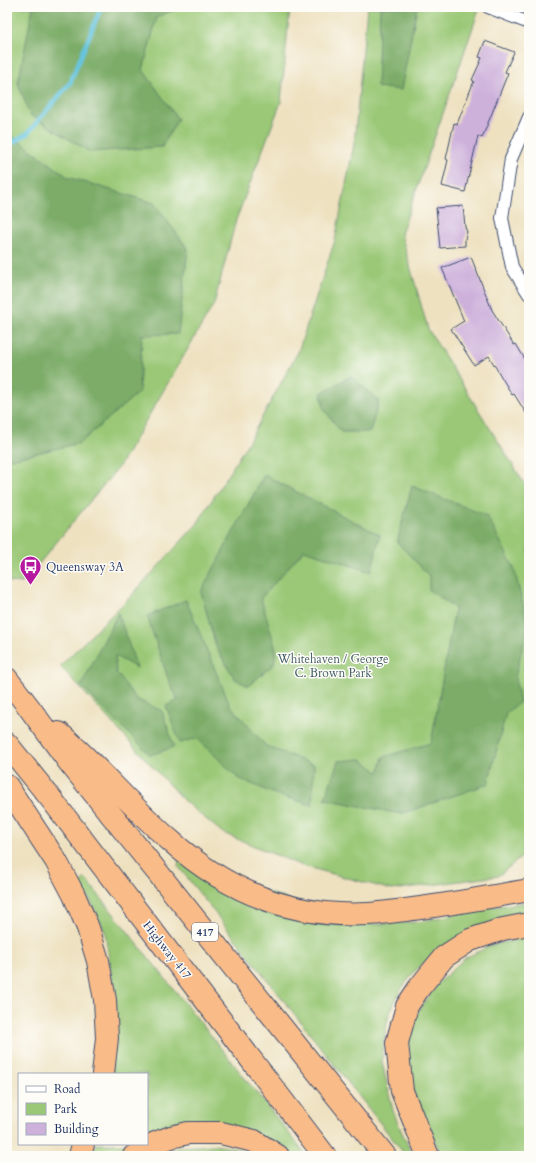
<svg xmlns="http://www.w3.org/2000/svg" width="536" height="1163" font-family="Cardo,serif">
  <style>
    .green { fill: #9ac876; stroke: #5a7c6a }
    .forest { fill: #7bac67; stroke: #4b6e62 }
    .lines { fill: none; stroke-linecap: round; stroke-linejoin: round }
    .stream { stroke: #60c3de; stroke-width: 4.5 }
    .building { fill: #cdb1db }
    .street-casing { stroke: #3b4a6d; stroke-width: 14 }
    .highway-casing { stroke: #3b4a6d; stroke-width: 24 }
    .street { stroke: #fff; stroke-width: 12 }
    .highway { stroke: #f9bc89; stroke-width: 22 }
    .labels { text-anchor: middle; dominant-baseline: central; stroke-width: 3; stroke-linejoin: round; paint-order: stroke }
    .shield { fill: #fdfcf7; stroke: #5f6c8c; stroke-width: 1 }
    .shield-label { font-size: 11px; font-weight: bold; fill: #1b2f5e }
    .poi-label { font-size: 12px; fill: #1b2f5e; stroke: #fdfcf7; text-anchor: start }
    .park-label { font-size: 12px; fill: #415d65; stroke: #fdfcf7 }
    .street-label { font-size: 12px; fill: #1b2f5e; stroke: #fdfcf7 }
  </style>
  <rect width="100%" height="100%" fill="#fdfcf7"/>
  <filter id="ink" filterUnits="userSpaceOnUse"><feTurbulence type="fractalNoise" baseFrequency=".025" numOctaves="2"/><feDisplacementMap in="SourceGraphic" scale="8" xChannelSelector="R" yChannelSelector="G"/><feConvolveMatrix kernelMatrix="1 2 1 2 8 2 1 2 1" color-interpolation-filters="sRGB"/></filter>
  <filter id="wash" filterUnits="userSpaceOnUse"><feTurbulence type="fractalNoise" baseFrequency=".012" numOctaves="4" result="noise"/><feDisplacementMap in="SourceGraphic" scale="16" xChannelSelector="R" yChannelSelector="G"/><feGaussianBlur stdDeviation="0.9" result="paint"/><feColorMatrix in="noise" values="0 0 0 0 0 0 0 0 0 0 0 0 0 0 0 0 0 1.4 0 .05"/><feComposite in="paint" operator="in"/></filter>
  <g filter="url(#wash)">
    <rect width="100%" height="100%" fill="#eee1c0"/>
    <g class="green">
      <polygon points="7,7 290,7 281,102 236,220 214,304 120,465 23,583 7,582"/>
      <polygon points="367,7 480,7 401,234 428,329 529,491 529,851 498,876 392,890 300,865 223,833 184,801 60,666 131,596 197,524 249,441 298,352 335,240 354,144"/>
      <polygon points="179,860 359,925 419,922 479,909 529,902 529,916 442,946 413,973 400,991 389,1014 384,1039 382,1062 393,1111 403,1135 413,1156 406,1156 178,866"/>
      <polygon points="85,878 307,1156 293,1156 261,1136 147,1138 147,1074 111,1074 112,979 105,932 92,904 80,883"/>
      <polygon points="529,937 529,1156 442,1156 411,1089 405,1049 412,1021 435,986 465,958 492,945"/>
      <polygon points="96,1144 139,1144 124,1156 93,1156"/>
      <polygon points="214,1145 237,1149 253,1156 160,1156 180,1147"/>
    </g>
    <g class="forest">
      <polygon points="33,7 176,7 176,9 157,17 143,70 178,119 162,147 90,152 30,115 18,83"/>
      <polygon points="380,7 417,7 401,90 377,87"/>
      <polygon points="7,132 68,177 154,203 188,249 178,334 142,335 139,392 80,443 7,460"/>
      <polygon points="351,376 379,401 370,432 341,432 324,409 321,393"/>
      <polygon points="264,475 380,535 371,572 304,550 261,598 276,650 274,664 248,686 235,679 216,647 201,592"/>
      <polygon points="412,486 487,516 514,568 528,626 515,677 520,702 506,713 488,784 401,814 325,799 338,761 361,759 379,773 383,757 431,743 455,608 429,590 429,576 397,542"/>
      <polygon points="186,600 230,705 266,746 314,765 312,805 275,794 238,778 197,738 180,743 166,706 178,700 169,681 147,616"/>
      <polygon points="118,613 137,668 115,656 116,672 136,699 162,711 174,747 150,755 81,686"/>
    </g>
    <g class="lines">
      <polyline class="stream" points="7,146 27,134 70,83 100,10 102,7"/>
    </g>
    <g id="blocks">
      <g class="building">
        <polygon points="485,41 514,52 505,72 508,73 482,138 478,136 465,192 442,186 448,160 446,159 454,123 457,124 474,81 472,80 482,58 479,57"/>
        <polygon points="463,206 465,227 467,232 465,239 465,246 440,248 436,208"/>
        <polygon points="471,257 492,310 514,345 516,344 529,366 529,418 514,394 512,395 489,356 474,365 451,329 464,321 442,268"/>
      </g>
    </g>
  </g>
  <g filter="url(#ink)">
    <use href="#blocks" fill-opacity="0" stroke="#3b4a6d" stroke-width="1"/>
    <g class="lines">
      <defs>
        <g id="street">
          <polyline points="488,7 529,23"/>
          <polyline points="529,117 511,159 502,218 512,267 529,294"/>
        </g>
        <g id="highway">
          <polyline points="7,679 28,706 69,762 385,1156"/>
          <path d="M59,733C99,767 132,808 172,842C227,891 293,918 368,914C383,913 398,911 413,909C452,904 490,897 529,890"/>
          <polyline points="7,744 52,800 325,1156"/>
          <polyline points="7,786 56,861 74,895 88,928 98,961 105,1000 107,1038 103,1074"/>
          <polyline points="80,1156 83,1144"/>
          <polyline points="134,1156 155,1143 171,1137 188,1133 221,1133 254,1141 278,1156"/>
          <polyline points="428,1156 402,1091 397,1043 407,1006 419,988 444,957 470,940 503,929 529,924"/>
        </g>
      </defs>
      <use href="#street" class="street-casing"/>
      <use href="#highway" class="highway-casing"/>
      <use href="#street" class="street"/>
      <use href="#highway" class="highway"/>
    </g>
  </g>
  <defs>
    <symbol id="bus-pin" viewBox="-11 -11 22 30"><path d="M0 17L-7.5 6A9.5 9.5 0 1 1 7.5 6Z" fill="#b5179e" stroke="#fdfcf7"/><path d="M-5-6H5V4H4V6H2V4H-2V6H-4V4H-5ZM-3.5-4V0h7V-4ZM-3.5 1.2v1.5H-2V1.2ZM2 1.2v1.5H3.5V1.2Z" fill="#fff"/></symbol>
  </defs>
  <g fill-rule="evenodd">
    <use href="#bus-pin" x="18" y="554" width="25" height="34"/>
  </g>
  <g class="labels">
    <rect class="shield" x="192" y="923" width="26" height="18" rx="3"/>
    <g class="shield-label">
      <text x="205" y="932">417</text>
    </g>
    <g class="poi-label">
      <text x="46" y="567">Queensway 3A</text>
    </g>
    <g class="park-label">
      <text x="333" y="659">Whitehaven / George<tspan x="333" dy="14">C. Brown Park</tspan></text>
    </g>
    <g class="street-label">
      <text transform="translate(167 950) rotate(52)">Highway 417</text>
    </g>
  </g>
  <rect width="536" height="1163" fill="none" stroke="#fdfcf7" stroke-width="24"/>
  <rect x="18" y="1073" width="130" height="72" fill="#fdfcf7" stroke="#a3aaba"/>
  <rect x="26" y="1086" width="20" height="6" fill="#ffffff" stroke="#a3aaba"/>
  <text x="54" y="1093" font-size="12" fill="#1b2f5e">Road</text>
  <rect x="26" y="1103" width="20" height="12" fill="#9ac876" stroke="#a3aaba"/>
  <text x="54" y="1113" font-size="12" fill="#1b2f5e">Park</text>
  <rect x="26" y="1123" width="20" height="12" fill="#cdb1db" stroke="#a3aaba"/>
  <text x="54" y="1133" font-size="12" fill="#1b2f5e">Building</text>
</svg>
